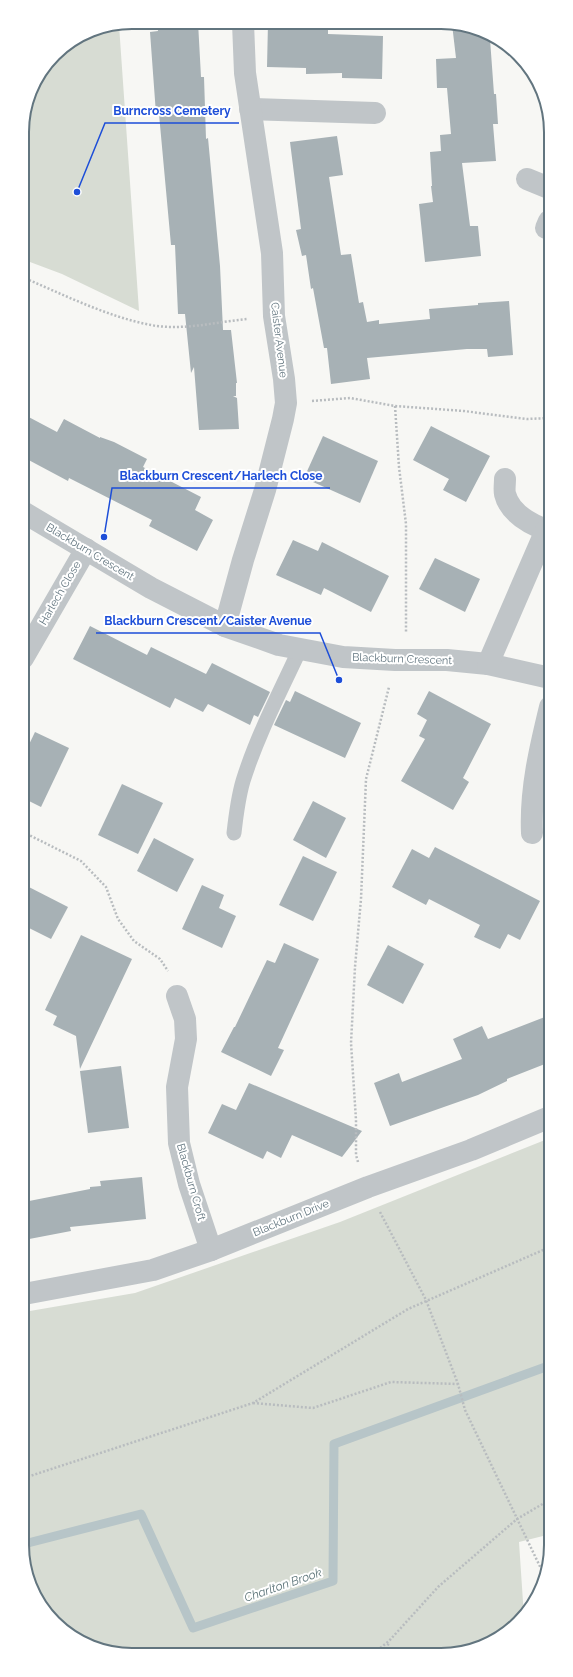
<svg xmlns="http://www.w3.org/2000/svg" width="573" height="1677" font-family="Raleway,sans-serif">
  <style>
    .green { fill: #d7dcd3 }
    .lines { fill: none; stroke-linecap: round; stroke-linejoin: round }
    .stream { stroke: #b7c5c8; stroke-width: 9 }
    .building { fill: #a7b1b5 }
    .path { stroke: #b8bcbf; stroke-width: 2.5; stroke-dasharray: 2 2; stroke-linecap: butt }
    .service { stroke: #c0c5c8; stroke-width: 15 }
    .minor { stroke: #c0c5c8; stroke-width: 22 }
    .labels { text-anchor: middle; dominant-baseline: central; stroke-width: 4; stroke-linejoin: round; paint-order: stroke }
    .street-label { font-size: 11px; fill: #62757f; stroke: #fff }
    .water-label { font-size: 12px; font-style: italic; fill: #5d757a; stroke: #fff }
    .rim { fill: none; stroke: #62757f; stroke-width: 2 }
    .leader { fill: none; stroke: #1d4ed8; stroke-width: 1.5 }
    .callout-dot { fill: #1d4ed8; stroke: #fff; stroke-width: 1.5 }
    .callout-label { font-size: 12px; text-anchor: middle; font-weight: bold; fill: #1d4ed8; stroke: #fff; stroke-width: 4; stroke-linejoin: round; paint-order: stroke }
  </style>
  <rect width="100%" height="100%" fill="#f7f7f4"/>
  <g class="green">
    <polygon points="119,24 119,25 139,311 62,274 22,259 22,125 33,83 59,49 90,30"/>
    <polygon points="550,1138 551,1534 519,1542 524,1617 496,1640 463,1653 111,1653 54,1623 24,1567 24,1312 135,1293 340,1222"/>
  </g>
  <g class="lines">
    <polyline class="stream" points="24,1544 141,1514 193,1628 333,1581 334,1444 551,1365"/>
  </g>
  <g class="building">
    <polygon points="157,22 198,22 201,77 204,77 206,139 208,138 220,266 223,330 231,330 237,383 236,383 236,396 233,396 237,398 239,429 199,430 194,367 191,373 185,314 178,314 175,245 171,245 159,114 156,114 150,32 158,31"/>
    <polygon points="268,23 328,23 328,34 383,36 382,79 342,78 342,73 306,74 306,68 267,67"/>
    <polygon points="452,24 463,24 490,39 494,94 496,94 498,124 493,124 496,161 462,163 470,226 478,226 481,256 425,262 419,204 433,202 431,186 432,186 430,152 441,151 440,135 451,134 447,88 437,88 436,59 456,58"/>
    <polygon points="337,136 343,175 329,177 341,255 351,254 359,303 363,302 367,322 379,320 379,324 430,319 429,309 478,305 478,303 509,301 513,355 488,357 487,349 467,349 367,358 370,379 331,384 327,348 324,348 313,288 311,289 306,255 302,256 296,230 301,229 290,142"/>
    <polygon points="23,414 57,432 64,419 100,438 100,437 114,442 147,459 143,467 201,497 195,510 213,520 197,551 149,526 152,520 69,478 68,481 23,457"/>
    <polygon points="431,426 490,456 466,502 443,490 449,479 413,460"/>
    <polygon points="323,436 378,461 360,503 304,478"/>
    <polygon points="293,540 318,551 322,542 389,576 371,612 324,588 321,595 276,575"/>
    <polygon points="435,558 480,579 465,612 419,589"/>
    <polygon points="90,626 147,655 151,647 206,674 212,663 270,692 258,717 254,715 250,725 208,704 203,712 175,698 170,708 73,659"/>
    <polygon points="295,691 361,723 345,758 274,725 286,700 290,702"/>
    <polygon points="429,691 491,724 463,778 469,782 453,810 401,781 425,739 419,736 427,720 417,714"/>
    <polygon points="35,732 69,748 41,807 23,798 23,757"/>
    <polygon points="122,784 163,803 138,854 98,835"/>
    <polygon points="313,801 346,818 326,858 293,840"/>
    <polygon points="154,838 194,859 177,892 137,871"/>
    <polygon points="435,847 540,901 520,940 508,934 500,949 474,937 480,925 429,899 426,905 392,887 412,849 429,858"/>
    <polygon points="303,856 337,872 313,921 279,905"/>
    <polygon points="23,884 68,907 51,939 23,925"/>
    <polygon points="202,885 224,895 219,908 236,916 222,948 182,929"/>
    <polygon points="81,935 132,959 80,1069 76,1036 53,1025 57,1016 45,1010"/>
    <polygon points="284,943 319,959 278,1048 284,1050 271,1076 221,1052 234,1027 235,1027 267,960 275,963"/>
    <polygon points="388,945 424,964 403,1004 367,985"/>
    <polygon points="550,1015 550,1062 507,1079 507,1081 478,1095 390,1126 374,1083 399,1073 402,1082 462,1059 453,1039 482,1026 488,1039"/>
    <polygon points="121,1066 129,1128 88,1133 80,1071"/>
    <polygon points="249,1083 362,1131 342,1157 292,1135 281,1158 267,1151 263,1159 208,1133 222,1104 236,1110"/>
    <polygon points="142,1177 146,1219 70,1227 71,1231 24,1240 24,1202 90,1189 90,1187 101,1186 100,1181"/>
  </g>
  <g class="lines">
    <g class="path">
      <path d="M22,277C62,294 108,317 151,325C182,331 216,322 247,319"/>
      <polyline points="312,401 350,398 395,406 464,411 527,419 549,418"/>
      <polyline points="395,406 399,467 406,524 406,633"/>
      <polyline points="23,832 81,861 106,887 118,919 134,941 160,959 168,971"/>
      <polyline points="358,1162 356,1155 356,1120 351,1043 355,967 361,899 366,779 389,687"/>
      <polyline points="380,1212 426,1300 458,1384 465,1410 545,1577"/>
      <polyline points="253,1403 313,1408 391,1382 458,1384"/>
      <polyline points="24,1478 253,1403 408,1309 550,1247"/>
      <polyline points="374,1653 389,1641 438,1587 517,1519 551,1499"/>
      <polyline points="385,1653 389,1642"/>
    </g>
    <path class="service" d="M234,833C236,815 238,798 243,781C257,736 280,692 300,649"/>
    <g class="minor">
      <polyline points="250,109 375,113"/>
      <polyline points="527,179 549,188"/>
      <polyline points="546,228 549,221"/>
      <path d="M505,479C505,484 504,490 505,494C510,514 532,525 549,531"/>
      <polyline points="23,512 151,588 225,626 279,645 343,657 395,660 447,660 488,664 550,678"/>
      <polyline points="225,626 243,560 265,490 283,419 286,403 284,379 274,316 272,253 245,73 243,23"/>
      <polyline points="23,658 86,549"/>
      <polyline points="488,664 546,530"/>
      <path d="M532,833C530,790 540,748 550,707"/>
      <polyline points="177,996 185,1019 186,1039 177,1087 179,1143 189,1184 211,1250"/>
      <polyline points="24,1294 153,1270 211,1250 368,1187 471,1150 550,1117"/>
    </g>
  </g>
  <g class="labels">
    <g class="street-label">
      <text transform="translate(279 340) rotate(83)">Caister Avenue</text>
      <text transform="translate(90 552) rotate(31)">Blackburn Crescent</text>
      <text transform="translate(60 593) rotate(-60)">Harlech Close</text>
      <text transform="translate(402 659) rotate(2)">Blackburn Crescent</text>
      <text transform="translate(191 1182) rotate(74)">Blackburn Croft</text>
      <text transform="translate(291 1218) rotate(-22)">Blackburn Drive</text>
    </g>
    <g class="water-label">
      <text transform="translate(283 1585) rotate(-19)">Charlton Brook</text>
    </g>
  </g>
  <path d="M0 0H573V1677H0ZM132 29H441A103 103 0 0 1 544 132V1545A103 103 0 0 1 441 1648H132A103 103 0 0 1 29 1545V132A103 103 0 0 1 132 29Z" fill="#fff" fill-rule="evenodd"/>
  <path class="rim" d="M132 29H441A103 103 0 0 1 544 132V1545A103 103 0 0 1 441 1648H132A103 103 0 0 1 29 1545V132A103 103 0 0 1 132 29Z"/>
  <path class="leader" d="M77 192L105 123H239M104 537L112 488H330M339 680L320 633H96"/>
  <g class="callout-dot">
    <circle cx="77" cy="192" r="4"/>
    <circle cx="104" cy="537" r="4"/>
    <circle cx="339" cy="680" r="4"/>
  </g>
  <g class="callout-label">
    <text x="172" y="115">Burncross Cemetery</text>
    <text x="221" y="480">Blackburn Crescent/Harlech Close</text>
    <text x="208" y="625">Blackburn Crescent/Caister Avenue</text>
  </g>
</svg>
